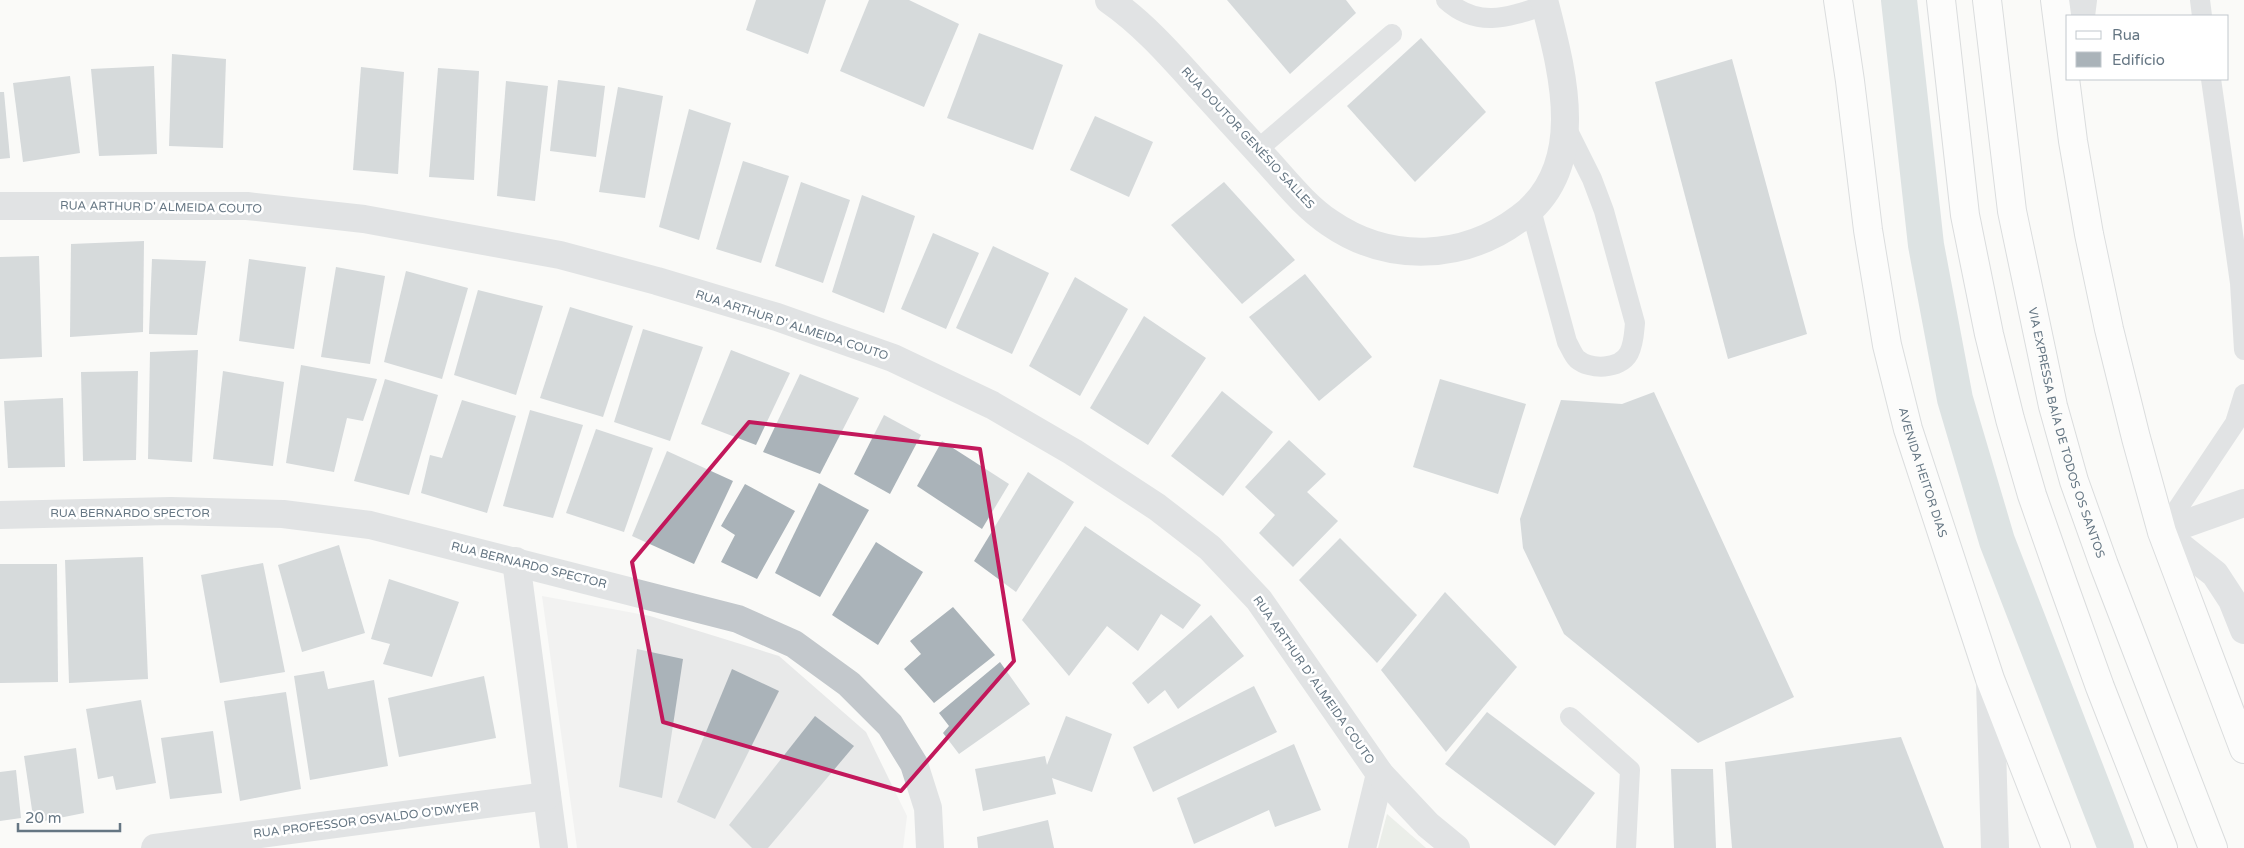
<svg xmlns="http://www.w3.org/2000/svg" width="2244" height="848" font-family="'Varela Round',sans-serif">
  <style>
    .built { fill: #e8e9e9 }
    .green { fill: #dadfd7 }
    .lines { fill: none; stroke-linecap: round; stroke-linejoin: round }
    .canal { stroke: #bbc7cb; stroke-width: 36 }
    .building { fill: #aab3b9 }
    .primary-casing { stroke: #b5babe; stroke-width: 30 }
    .trunk-casing { stroke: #b4b9bd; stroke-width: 30 }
    .service { stroke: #c3c8cc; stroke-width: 20 }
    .minor { stroke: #c3c8cc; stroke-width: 28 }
    .tertiary { stroke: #c3c8cc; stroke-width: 28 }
    .primary { stroke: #fff; stroke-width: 28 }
    .trunk { stroke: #fff; stroke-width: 28 }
    .marked { fill: none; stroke: #c2185b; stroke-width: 4; stroke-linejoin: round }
    .labels { text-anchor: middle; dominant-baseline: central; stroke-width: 5; stroke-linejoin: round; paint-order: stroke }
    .street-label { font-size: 12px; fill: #657683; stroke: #fff }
  </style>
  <rect width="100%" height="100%" fill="#fafaf8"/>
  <polygon class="built" points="542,596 650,616 779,656 866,732 907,816 903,848 577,848"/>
  <polygon class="green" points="1387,814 1426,848 1378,848"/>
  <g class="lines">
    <polyline class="canal" points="1899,0 1926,245 1955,399 1997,541 2116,848"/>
  </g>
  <g class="building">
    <polygon points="756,0 826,0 808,54 746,30"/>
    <polygon points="869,0 909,0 959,24 924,107 840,71"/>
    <polygon points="1227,0 1346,0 1356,13 1290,74"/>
    <polygon points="979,33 1063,65 1033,150 947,118"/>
    <polygon points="1421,38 1486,112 1415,182 1347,106"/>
    <polygon points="172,54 226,59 223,148 169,146"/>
    <polygon points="1732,59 1807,334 1728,359 1655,82"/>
    <polygon points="154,66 157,154 99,156 91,69"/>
    <polygon points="361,67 404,72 398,174 353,170"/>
    <polygon points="438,68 479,71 474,180 429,177"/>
    <polygon points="70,76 80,153 23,162 13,83"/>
    <polygon points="558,80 605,86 596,157 550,151"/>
    <polygon points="506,81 548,86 535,201 497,196"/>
    <polygon points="618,87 663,96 645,198 599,192"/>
    <polygon points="0,92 4,92 10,158 0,159"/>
    <polygon points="689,109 731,123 699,240 659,227"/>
    <polygon points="1095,116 1153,142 1129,197 1070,170"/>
    <polygon points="743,161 789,176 761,263 716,249"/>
    <polygon points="801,182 850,200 823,283 775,266"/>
    <polygon points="1224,182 1295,260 1242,304 1171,225"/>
    <polygon points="862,195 915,216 884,313 832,292"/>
    <polygon points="933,233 979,253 946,329 901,309"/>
    <polygon points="144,241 143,332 70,337 71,244"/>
    <polygon points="993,246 1049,273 1012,354 956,328"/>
    <polygon points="39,256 42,357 0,359 0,257"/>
    <polygon points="152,259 206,261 197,335 149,334"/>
    <polygon points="249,259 306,267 294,349 239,341"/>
    <polygon points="336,267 385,276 370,364 321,357"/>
    <polygon points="406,271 468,288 442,379 384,362"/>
    <polygon points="1305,274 1372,357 1319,401 1249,317"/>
    <polygon points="1075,277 1128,309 1080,396 1029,366"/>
    <polygon points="478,290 543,306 516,395 454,375"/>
    <polygon points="570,307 633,326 603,417 540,398"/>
    <polygon points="1144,316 1206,358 1148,445 1090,408"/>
    <polygon points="643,329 703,347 670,441 614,422"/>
    <polygon points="198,350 192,462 148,459 150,352"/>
    <polygon points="731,350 790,373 756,445 701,424"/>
    <polygon points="301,365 377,379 363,421 347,418 334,472 286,463"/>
    <polygon points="138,371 136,460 83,461 81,372"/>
    <polygon points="223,371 284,382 273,466 213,459"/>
    <polygon points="800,374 859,398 820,474 763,452"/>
    <polygon points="385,379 438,395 409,495 354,481"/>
    <polygon points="1440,379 1526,404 1498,494 1413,467"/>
    <polygon points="1222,391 1273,432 1223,496 1171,456"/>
    <polygon points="1654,392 1794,697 1698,743 1564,634 1523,548 1520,519 1561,400 1622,404"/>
    <polygon points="63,398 65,467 8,468 4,401"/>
    <polygon points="462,400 516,416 487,513 421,493 430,455 442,458"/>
    <polygon points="530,410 583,425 553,518 503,506"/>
    <polygon points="884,415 921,435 890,494 854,474"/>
    <polygon points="596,429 653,448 624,532 566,513"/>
    <polygon points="1289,440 1326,474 1307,492 1338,521 1293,567 1259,533 1275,515 1245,487"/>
    <polygon points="942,441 1009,484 982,529 917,486"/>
    <polygon points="667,451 733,481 694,564 632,536"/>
    <polygon points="1028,472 1074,502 1016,592 974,561"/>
    <polygon points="819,483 869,510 820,597 775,573"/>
    <polygon points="745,484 795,511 757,579 721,562 735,535 721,526"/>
    <polygon points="1085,526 1201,605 1183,629 1161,614 1138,651 1107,626 1069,676 1022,620"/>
    <polygon points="1340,538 1417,615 1377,663 1299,580"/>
    <polygon points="876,542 923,572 878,645 832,615"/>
    <polygon points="339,545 365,633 302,652 278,565"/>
    <polygon points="143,557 148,679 69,683 65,560"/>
    <polygon points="263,563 285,672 220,683 201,575"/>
    <polygon points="0,564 57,564 58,682 0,683"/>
    <polygon points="389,579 459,602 432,677 383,664 390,644 371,639"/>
    <polygon points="1445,592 1517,667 1446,752 1381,670"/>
    <polygon points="953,607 995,655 934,703 904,669 921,654 910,641"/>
    <polygon points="1211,615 1244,656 1178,709 1165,690 1148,704 1132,683"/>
    <polygon points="637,649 683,659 662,798 619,787"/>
    <polygon points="1000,662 1030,704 959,754 943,733 949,726 939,713"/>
    <polygon points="732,669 779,691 715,819 677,802"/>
    <polygon points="324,671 328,689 374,680 388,766 310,780 294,676"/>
    <polygon points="484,676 496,738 399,757 388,698"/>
    <polygon points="1254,686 1277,732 1153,792 1133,747"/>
    <polygon points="286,692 301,789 240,801 224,701"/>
    <polygon points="141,700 156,783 116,790 113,776 98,779 86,709"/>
    <polygon points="1487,712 1595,793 1555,846 1445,764"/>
    <polygon points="815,716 854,746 768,848 752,848 729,825"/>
    <polygon points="1066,716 1112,734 1092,792 1052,778 1056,794 983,811 975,769 1045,756 1047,765"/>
    <polygon points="213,731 222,793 170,799 161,738"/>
    <polygon points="1901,737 1944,848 1732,848 1725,762"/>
    <polygon points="1294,744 1321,810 1275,827 1269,810 1194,844 1177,798"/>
    <polygon points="76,748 84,813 34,823 24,756"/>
    <polygon points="1671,769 1713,769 1716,848 1674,848"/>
    <polygon points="16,770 21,818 0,821 0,772"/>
    <polygon points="1048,820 1054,848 978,848 977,837"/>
  </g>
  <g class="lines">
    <defs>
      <g id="primary">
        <path id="s1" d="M1838,0L1850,81L1868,230L1887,345L1908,429L1990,679L2056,848"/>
        <polyline points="2055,0 2073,141 2089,234 2109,329 2136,438 2162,532 2244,749"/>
      </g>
      <g id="trunk">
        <polyline points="1941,0 1965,215 1989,334 2010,419 2032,495 2062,581 2100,687 2163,848"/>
        <path id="s2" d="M1987,0L2012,211L2053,406L2074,481L2104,565L2213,848"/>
      </g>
    </defs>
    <use href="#primary" class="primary-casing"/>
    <use href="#trunk" class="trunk-casing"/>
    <g class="service">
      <path d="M1446,0C1478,29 1509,17 1545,5"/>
      <polyline points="2200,0 2202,16"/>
      <polyline points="2211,79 2240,283 2244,350"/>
      <polyline points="1257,150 1392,34"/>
      <path d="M1531,210L1567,342C1570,347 1573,355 1577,359C1590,370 1620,370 1629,353C1634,343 1634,333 1635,323L1604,211L1592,179L1566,127"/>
      <polyline points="2162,532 2235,423 2244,394"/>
      <polyline points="1570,717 1630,770 1626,848"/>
    </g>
    <g class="minor">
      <path d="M1109,0C1141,22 1168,52 1194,81C1219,108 1243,135 1268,162C1287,183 1306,207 1330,223C1388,263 1463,261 1520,218C1590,166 1562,70 1544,0"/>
      <polyline points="2081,16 2083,0"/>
      <polyline points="0,515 171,511 283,514 370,525 738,619 794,644 849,684 890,725 914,764 928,808 930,848"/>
      <polyline points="2162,532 2215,574 2232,600 2244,630"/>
      <polyline points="516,561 554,848"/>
      <polyline points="155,848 547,796"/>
      <polyline points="1362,848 1380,774"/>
    </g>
    <g class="tertiary">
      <polyline points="0,206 247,206 364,219 560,255 657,281 777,317 893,358 992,405 1073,452 1157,507 1210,548 1259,600 1380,774 1428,825 1456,848"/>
      <polyline points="2162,532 2244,503"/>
      <polyline points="1990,681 1995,848"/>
    </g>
    <use href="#primary" class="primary"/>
    <use href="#trunk" class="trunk"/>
  </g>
  <path d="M0 0H2244V848H0ZM749,422L980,449L1014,661L901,791L663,722L632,562Z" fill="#fafaf8" fill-opacity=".55" fill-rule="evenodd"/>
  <path class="marked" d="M749,422L980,449L1014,661L901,791L663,722L632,562Z"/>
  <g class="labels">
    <g class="street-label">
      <text transform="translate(1248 138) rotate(47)">RUA DOUTOR GENÉSIO SALLES</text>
      <text transform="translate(161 207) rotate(1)">RUA ARTHUR D' ALMEIDA COUTO</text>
      <text transform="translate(792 325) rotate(18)">RUA ARTHUR D' ALMEIDA COUTO</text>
      <text stroke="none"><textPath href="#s2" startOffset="441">VIA EXPRESSA BAÍA DE TODOS OS SANTOS</textPath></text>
      <text stroke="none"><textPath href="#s1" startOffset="481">AVENIDA HEITOR DIAS</textPath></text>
      <text x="130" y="513">RUA BERNARDO SPECTOR</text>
      <text transform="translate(529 565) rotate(14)">RUA BERNARDO SPECTOR</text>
      <text transform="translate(1314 680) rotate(55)">RUA ARTHUR D' ALMEIDA COUTO</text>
      <text transform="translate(366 820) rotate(-7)">RUA PROFESSOR OSVALDO O'DWYER</text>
    </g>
  </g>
  <rect x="2066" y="15" width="162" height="65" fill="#ffffff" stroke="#c1c8cd"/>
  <rect x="2076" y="31" width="25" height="8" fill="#ffffff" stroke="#c1c8cd"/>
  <text x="2112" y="40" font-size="15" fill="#657683">Rua</text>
  <rect x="2076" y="52" width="25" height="15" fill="#aab3b9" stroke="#c1c8cd"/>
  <text x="2112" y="65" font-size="15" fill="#657683">Edifício</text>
  <path d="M18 823v8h102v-8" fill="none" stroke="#657683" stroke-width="2.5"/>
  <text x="25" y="823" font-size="15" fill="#657683" stroke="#ffffff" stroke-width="4" paint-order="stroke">20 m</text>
</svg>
